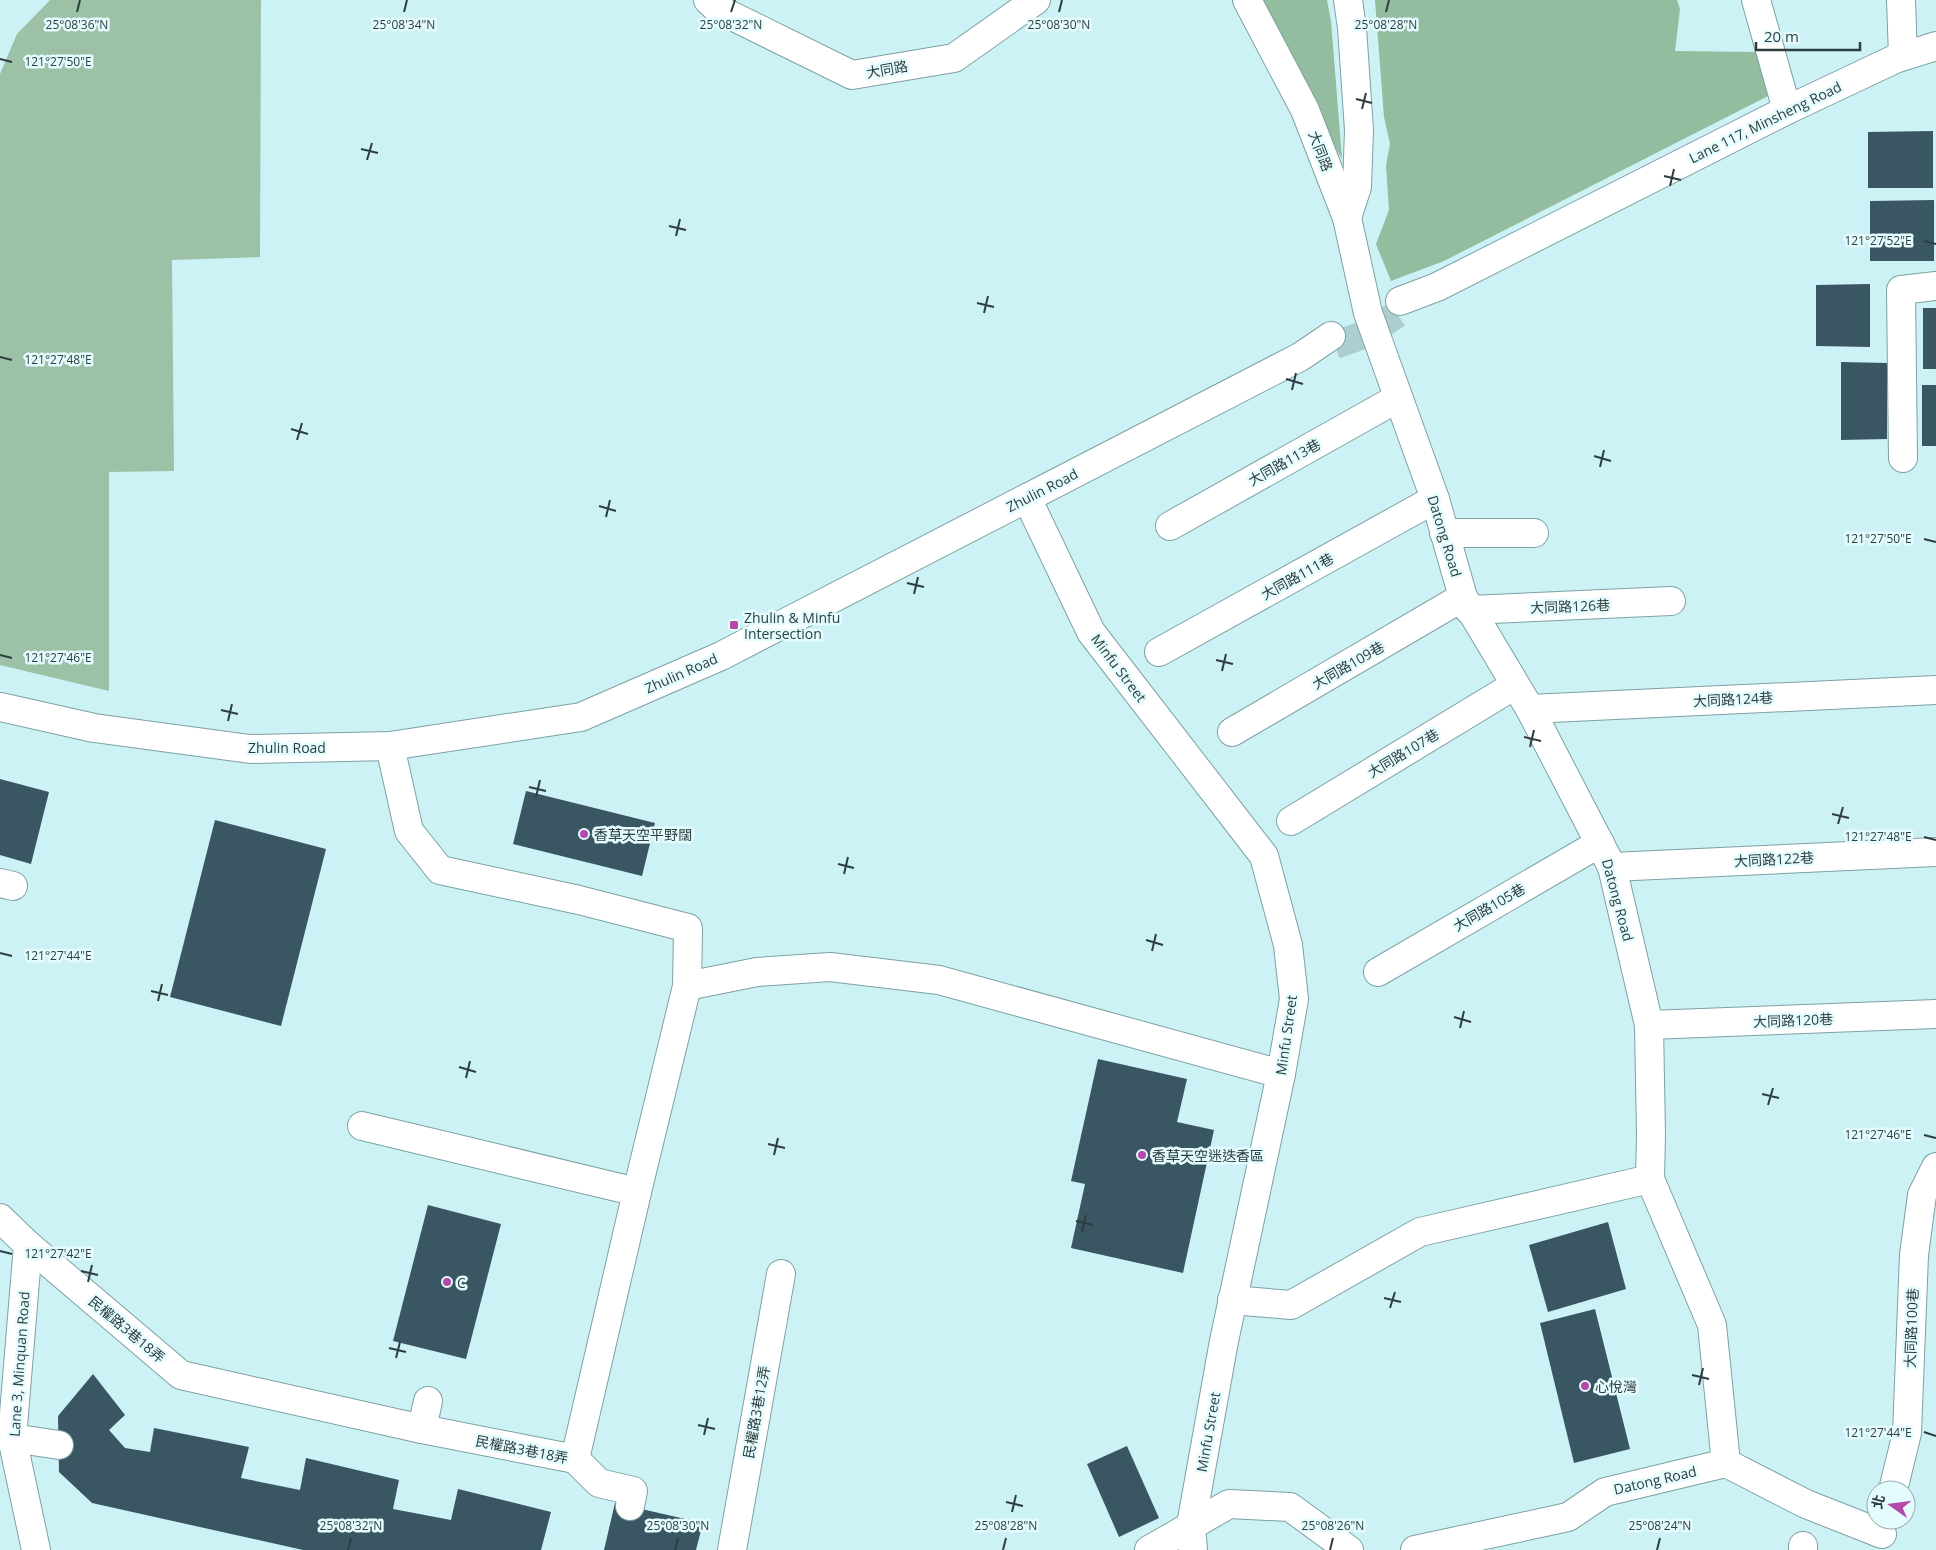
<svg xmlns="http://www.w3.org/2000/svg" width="1936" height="1550" font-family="'Open Sans','Noto Sans TC',sans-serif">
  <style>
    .green { fill: #9dc1a6 }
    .forest { fill: #94bc9e }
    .building { fill: #3a5663 }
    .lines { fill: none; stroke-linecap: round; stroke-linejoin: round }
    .minor-tunnel { stroke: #acced1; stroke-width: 28; stroke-dasharray: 28 14; stroke-linecap: butt }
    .minor-casing { stroke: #7da1a5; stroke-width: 30 }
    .minor { stroke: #fff; stroke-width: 28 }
    .ticks { fill: none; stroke: #2e3d3f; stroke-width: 2 }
    .poi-dot { fill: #b349ab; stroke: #e5fcfe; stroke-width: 2 }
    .labels { text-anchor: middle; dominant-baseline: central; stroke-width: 5; stroke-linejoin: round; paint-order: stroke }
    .street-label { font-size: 14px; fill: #2e3d3f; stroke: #e5fcfe }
    .poi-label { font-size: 14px; fill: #2e3d3f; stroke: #e5fcfe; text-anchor: start }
    .ticks-label { font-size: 12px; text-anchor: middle; fill: #2e3d3f; stroke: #e5fcfe; stroke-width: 5; stroke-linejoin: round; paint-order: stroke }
  </style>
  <rect width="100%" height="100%" fill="#ccf2f6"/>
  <polygon class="green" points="50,0 261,0 260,257 172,260 174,471 109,472 109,691 0,665 0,74 17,34"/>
  <g class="forest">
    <polygon points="1253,0 1327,0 1331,21 1342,159"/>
    <polygon points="1375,0 1677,0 1680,9 1675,51 1757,52 1776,92 1444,261 1391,281 1376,244 1389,210 1386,165 1390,144 1384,117"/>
  </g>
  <g class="building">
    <polygon points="1933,131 1933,188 1868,188 1868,132"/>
    <polygon points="1934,200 1934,261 1870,261 1870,201"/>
    <polygon points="1870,284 1870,347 1816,346 1816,285"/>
    <rect x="1923" y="308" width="13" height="61"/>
    <polygon points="1841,362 1887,363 1887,439 1841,440"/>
    <rect x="1922" y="385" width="14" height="61"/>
    <polygon points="0,779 49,792 31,864 0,855"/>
    <polygon points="526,791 655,823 642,876 513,844"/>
    <polygon points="215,820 326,849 281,1026 170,997"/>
    <polygon points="1098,1059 1187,1079 1177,1122 1214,1130 1183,1273 1071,1248 1085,1184 1071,1181"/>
    <polygon points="428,1205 501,1224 466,1359 393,1341"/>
    <polygon points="1608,1222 1626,1289 1548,1312 1529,1245"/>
    <polygon points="1595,1309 1630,1449 1574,1463 1540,1323"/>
    <polygon points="93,1374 125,1415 109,1430 125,1448 150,1452 154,1428 249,1447 241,1478 300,1490 306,1458 399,1480 393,1509 451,1520 458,1489 551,1512 541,1550 303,1550 92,1503 59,1472 58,1416"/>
    <polygon points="1127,1446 1159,1518 1119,1537 1087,1464"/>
    <polygon points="615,1503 703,1523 696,1550 604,1550"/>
  </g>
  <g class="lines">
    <polyline class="minor-tunnel" points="1335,345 1369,333 1403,310"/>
    <defs>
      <g id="minor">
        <polyline points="708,0 718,9 852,75 954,58 1036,0"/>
        <polyline points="1247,0 1305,110 1347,218 1368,313 1435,499 1463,597 1530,709 1612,867 1649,1025 1651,1135 1650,1179 1712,1325 1726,1463"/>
        <polyline points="1756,0 1787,110"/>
        <polyline points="1901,0 1903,56"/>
        <polyline points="1347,218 1357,187 1359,130 1352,28 1348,0"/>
        <polyline points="1400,301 1437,287 1787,110 1895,59 1936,46"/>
        <polyline points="1903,458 1901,290 1936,286"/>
        <polyline points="1027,498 1091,632 1264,856 1288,945 1294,999 1281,1074 1224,1341 1191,1525 1193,1550"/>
        <polyline points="1170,526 1398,398"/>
        <polyline points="1444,533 1534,533"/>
        <polyline points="1469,610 1671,601"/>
        <polyline points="1159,652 1435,499"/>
        <polyline points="0,707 94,728 250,749 390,746 581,717 721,656 1300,357 1331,336"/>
        <polyline points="1530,709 1936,690"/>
        <polyline points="1232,732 1463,597"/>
        <polyline points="390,746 409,831 440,870 579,900 688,928 687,986 637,1192"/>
        <polyline points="1291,821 1515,685"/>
        <polyline points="1612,867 1936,852"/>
        <polyline points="0,883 13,886"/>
        <polyline points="1378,972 1600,843"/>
        <polyline points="687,986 757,972 830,967 939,980 1281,1074"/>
        <polyline points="1649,1025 1936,1014"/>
        <polyline points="0,1218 28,1245 181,1375 422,1429 575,1459 637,1192 362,1126"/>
        <polyline points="28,1245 12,1438 36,1550"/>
        <polyline points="1232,1300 1291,1305 1420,1232 1650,1179"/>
        <polyline points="422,1429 428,1401"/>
        <polyline points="12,1438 59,1445"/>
        <polyline points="575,1459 599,1483 633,1491 630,1506"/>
        <polyline points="1893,1490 1907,1433 1914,1255 1922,1195 1936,1167"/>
        <polyline points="732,1550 781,1274"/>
        <polyline points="1149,1550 1229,1504 1290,1507 1349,1550"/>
        <polyline points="1415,1550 1568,1517 1605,1492 1726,1463 1806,1504 1882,1534"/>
        <polyline points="1803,1550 1803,1546"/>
      </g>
    </defs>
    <use href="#minor" class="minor-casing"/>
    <use href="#minor" class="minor"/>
  </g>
  <path class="ticks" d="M77,12L80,0M404,12L407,0M731,12L735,0M1059,12L1062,0M1386,12L1389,0M0,59L12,62M1356,99L1372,103M1362,109L1366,93M361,149L378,153M367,160L372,143M1664,176L1681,180M1670,186L1674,169M669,226L686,230M676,236L680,219M1924,241L1936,244M977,303L994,307M984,313L988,296M0,357L12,360M1286,379L1303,384M1292,390L1296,373M291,429L308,434M297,440L302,423M1594,456L1611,461M1600,467L1604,450M599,506L616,511M606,517L610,500M1924,539L1936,542M907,583L924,587M914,594L918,577M0,655L12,658M1216,660L1233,664M1222,671L1226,654M221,710L238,714M228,721L232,704M1524,737L1541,741M1530,747L1534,730M529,787L546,791M536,797L540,780M1832,814L1849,818M1838,824L1843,807M1924,837L1936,840M838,864L854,868M844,874L848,857M1146,940L1163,945M1152,951L1156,934M0,953L12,956M151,991L168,995M158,1001L162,984M1454,1017L1471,1022M1460,1028L1464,1011M459,1067L476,1072M466,1078L470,1061M1762,1094L1779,1098M1768,1105L1773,1088M1924,1135L1936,1138M768,1144L785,1148M774,1155L778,1138M1076,1221L1093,1225M1082,1232L1086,1215M0,1251L12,1254M81,1271L98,1275M88,1282L92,1265M1384,1298L1401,1302M1390,1308L1395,1292M389,1348L406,1352M396,1358L400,1342M1692,1375L1709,1379M1699,1385L1703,1368M698,1425L715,1429M1924,1432L1936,1436M704,1435L708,1418M1006,1502L1023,1506M1012,1512L1016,1495M348,1550L351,1538M675,1550L678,1538M1003,1550L1006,1538M1330,1550L1333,1538M1657,1550L1660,1538"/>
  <g class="poi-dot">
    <rect x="729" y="620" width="10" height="10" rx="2.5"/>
    <circle cx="584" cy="834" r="5"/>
    <circle cx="1142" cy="1155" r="5"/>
    <circle cx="447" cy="1282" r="5"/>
    <circle cx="1585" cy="1386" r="5"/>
  </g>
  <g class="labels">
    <g class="street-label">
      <text transform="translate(887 69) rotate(-10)">大同路</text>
      <text transform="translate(1765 122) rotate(-26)">Lane 117, Minsheng Road</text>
      <text transform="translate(1321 151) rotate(69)">大同路</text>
      <text transform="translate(1284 462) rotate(-29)">大同路113巷</text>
      <text transform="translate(1042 490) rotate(-27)">Zhulin Road</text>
      <text transform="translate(1445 536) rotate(73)">Datong Road</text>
      <text transform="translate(1297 576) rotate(-29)">大同路111巷</text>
      <text transform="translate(1570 606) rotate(-2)">大同路126巷</text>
      <text transform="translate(1348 665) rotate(-30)">大同路109巷</text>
      <text transform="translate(1119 668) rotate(53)">Minfu Street</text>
      <text transform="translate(681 673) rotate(-24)">Zhulin Road</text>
      <text transform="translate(1733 699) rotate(-3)">大同路124巷</text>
      <text x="287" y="747">Zhulin Road</text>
      <text transform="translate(1403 753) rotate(-31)">大同路107巷</text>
      <text transform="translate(1774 859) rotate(-3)">大同路122巷</text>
      <text transform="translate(1618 900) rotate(75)">Datong Road</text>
      <text transform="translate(1489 907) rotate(-30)">大同路105巷</text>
      <text transform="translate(1793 1020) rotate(-2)">大同路120巷</text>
      <text transform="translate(1286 1035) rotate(-82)">Minfu Street</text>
      <text transform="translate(1911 1328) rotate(-88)">大同路100巷</text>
      <text transform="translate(127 1329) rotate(40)">民權路3巷18弄</text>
      <text transform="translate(19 1364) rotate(-86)">Lane 3, Minquan Road</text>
      <text transform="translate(756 1412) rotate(-80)">民權路3巷12弄</text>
      <text transform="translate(1208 1432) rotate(-80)">Minfu Street</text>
      <text transform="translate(522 1449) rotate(11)">民權路3巷18弄</text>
      <text transform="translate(1655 1480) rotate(-13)">Datong Road</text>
    </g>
    <g class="poi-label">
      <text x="744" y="617">Zhulin &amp; Minfu<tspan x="744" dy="16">Intersection</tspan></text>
      <text x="594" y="834">香草天空平野闊</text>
      <text x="1152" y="1155">香草天空迷迭香區</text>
      <text x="457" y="1282">C</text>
      <text x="1595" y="1386">心悅灣</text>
    </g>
  </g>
  <g class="ticks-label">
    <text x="77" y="29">25°08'36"N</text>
    <text x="404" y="29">25°08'34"N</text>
    <text x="731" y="29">25°08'32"N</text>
    <text x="1059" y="29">25°08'30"N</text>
    <text x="1386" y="29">25°08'28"N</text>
    <text x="58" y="66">121°27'50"E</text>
    <text x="1878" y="245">121°27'52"E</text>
    <text x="58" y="364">121°27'48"E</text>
    <text x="1878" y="543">121°27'50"E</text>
    <text x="58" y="662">121°27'46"E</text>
    <text x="1878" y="841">121°27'48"E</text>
    <text x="58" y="960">121°27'44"E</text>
    <text x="1878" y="1139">121°27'46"E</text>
    <text x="58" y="1258">121°27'42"E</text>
    <text x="1878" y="1437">121°27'44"E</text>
    <text x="351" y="1530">25°08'32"N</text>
    <text x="678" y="1530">25°08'30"N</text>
    <text x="1006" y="1530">25°08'28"N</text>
    <text x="1333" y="1530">25°08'26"N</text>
    <text x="1660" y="1530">25°08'24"N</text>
  </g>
  <g transform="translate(1891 1505) rotate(284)"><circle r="24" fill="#e5fcfe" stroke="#9cb0b2"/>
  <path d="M0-4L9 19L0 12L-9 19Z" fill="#b349ab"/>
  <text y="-8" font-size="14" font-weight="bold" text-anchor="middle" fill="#2e3d3f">北</text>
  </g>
  <path d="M1756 42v8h104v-8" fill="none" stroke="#2e3d3f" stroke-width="2.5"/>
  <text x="1764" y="42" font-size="15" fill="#2e3d3f" stroke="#e5fcfe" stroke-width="4" paint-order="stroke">20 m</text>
</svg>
